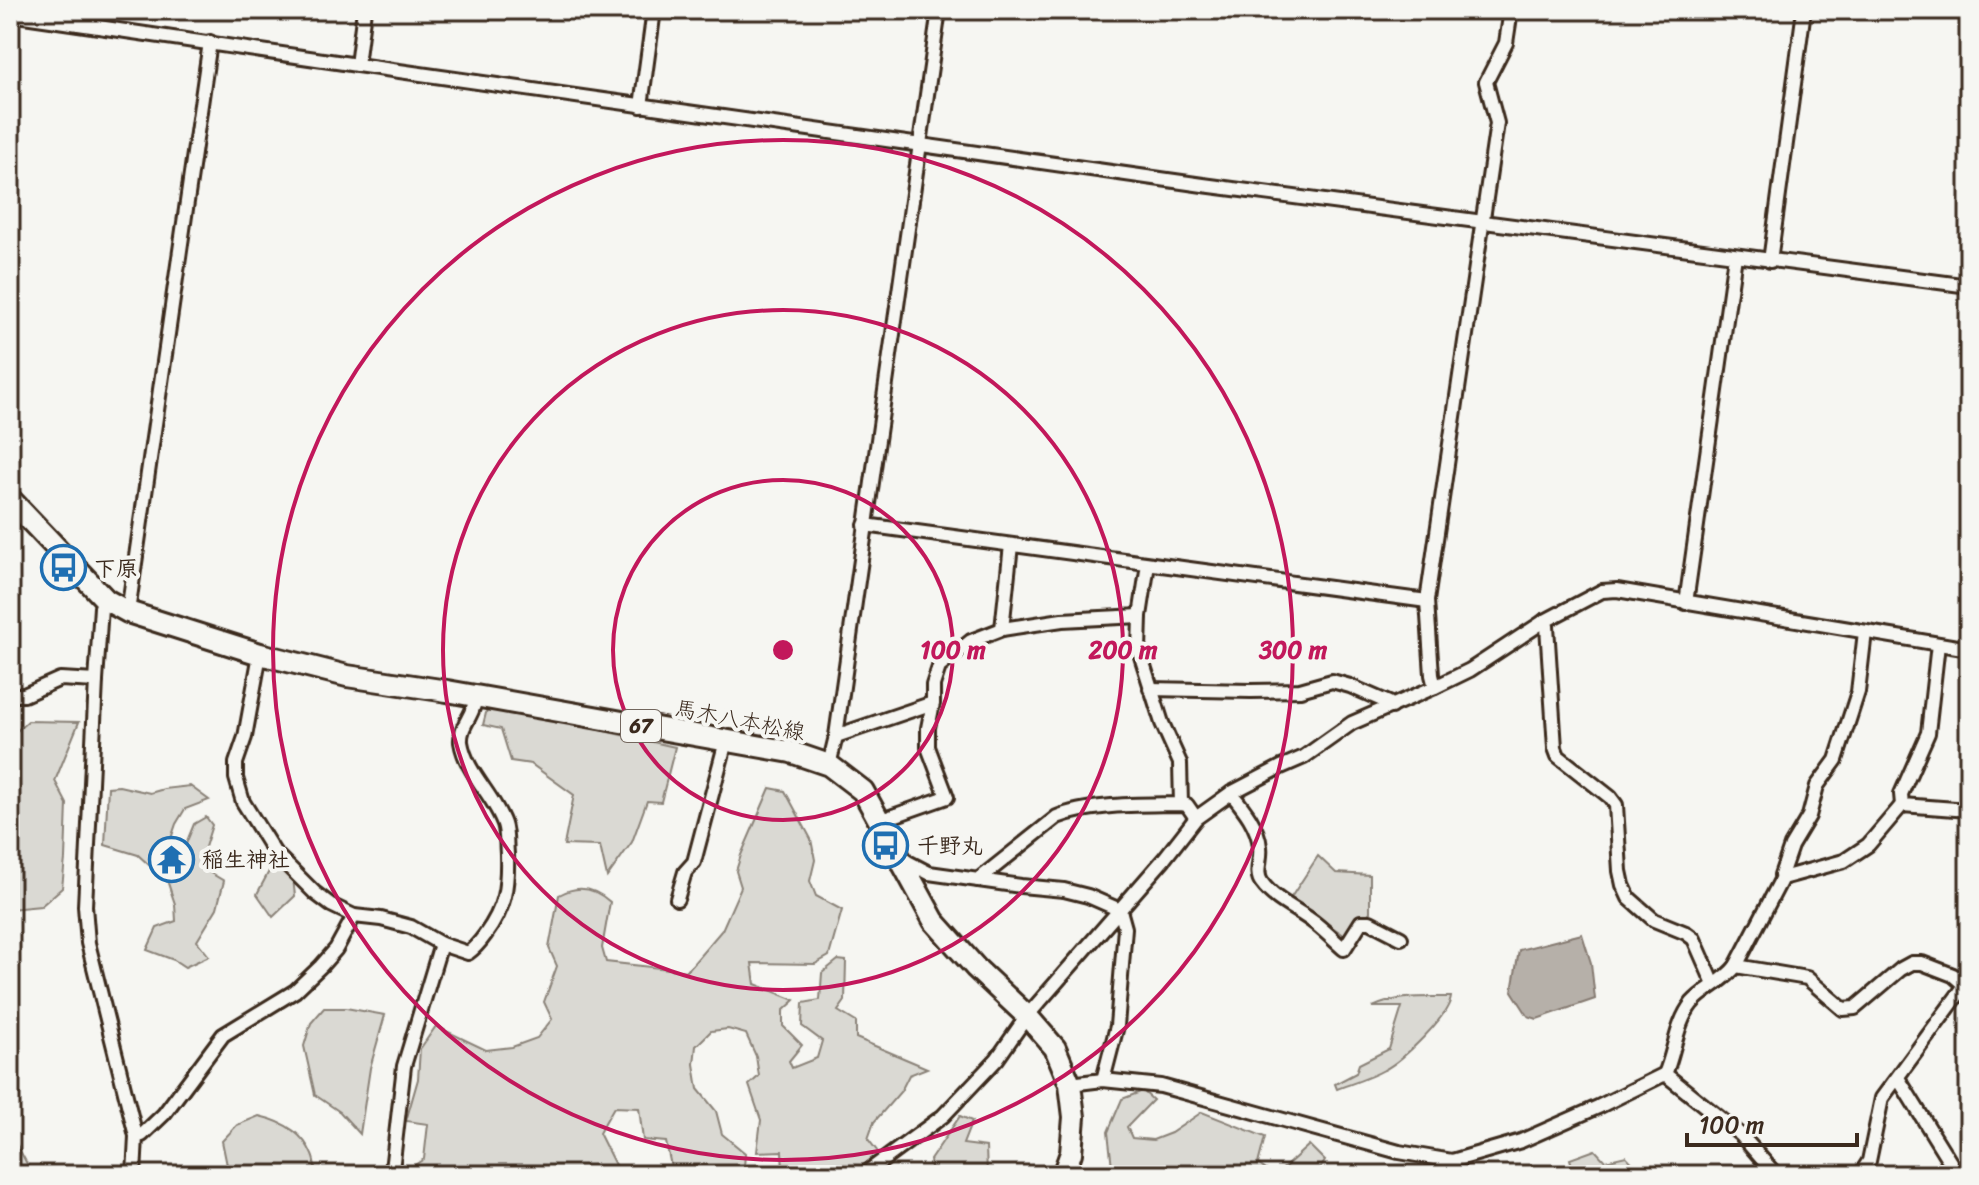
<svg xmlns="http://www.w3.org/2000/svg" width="1979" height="1185" font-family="Sriracha,'Klee One',sans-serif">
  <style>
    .green { fill: #dad9d3; stroke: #8a8278; stroke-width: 2 }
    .water { fill: #b6b0a9; stroke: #857a71; stroke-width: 2 }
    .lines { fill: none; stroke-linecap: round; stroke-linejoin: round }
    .minor-casing { stroke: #3b2a1e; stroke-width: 18 }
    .primary-casing { stroke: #3b2a1e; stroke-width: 26 }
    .minor { stroke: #f6f6f2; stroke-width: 12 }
    .primary { stroke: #f6f6f2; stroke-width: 20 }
    .ring { fill: none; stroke: #c2185b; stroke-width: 4 }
    .labels { text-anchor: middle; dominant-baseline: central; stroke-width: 8; stroke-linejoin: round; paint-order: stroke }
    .shield { fill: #f6f6f2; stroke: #73675e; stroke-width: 2 }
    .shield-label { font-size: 20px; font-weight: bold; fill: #3b2a1e }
    .poi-label { font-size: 22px; font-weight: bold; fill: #3b2a1e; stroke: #f6f6f2; text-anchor: start }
    .street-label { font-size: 22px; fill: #3b2a1e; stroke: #f6f6f2 }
    .centre { fill: #c2185b; stroke: #f6f6f2; stroke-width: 4 }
    .ring-label { font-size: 24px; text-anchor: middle; font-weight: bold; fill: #c2185b; stroke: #f6f6f2; stroke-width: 8; stroke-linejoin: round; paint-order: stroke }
  </style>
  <rect width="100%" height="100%" fill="#f6f6f2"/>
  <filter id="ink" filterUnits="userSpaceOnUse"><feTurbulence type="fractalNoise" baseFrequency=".0125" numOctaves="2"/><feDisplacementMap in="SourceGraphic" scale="16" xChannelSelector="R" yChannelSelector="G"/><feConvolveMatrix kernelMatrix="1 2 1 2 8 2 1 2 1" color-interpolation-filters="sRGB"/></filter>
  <g filter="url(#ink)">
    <g class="green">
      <polygon points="488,705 675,747 661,802 647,801 632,842 607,877 600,846 564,845 574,795 531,764 511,761 501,729 483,725"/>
      <polygon points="28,721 79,722 55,781 67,804 65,859 62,888 41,906 10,909 10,737"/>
      <polygon points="119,786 150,793 164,789 190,786 209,800 185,809 176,824 159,874 138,855 105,845 108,787"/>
      <path d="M770,788L785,791L811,839L815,860L810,881L816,896L842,910L829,956L815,964L752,963L755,984L795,1000L783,1011V1026L802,1045L789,1061L792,1068L817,1058L822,1041L802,1026L803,1003L820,1000L822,973L838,960L846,961L845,1001L838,1011L856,1022V1038L927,1068L909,1075L901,1091L874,1122L868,1139L881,1156L858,1173L850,1175H813L783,1171L782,1151L757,1152L761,1120L749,1085L759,1076L756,1056L746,1034L728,1029L711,1031L696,1046L694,1064L698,1089L716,1111L722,1134L745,1153L744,1168L672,1171L666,1142L643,1140L639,1108L614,1107L599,1133L620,1175H399L424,1159L428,1124L406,1121L418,1079L420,1049L436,1026L486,1050L512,1047L537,1038L552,1019L544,1002L557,966L549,948L559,895C578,884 595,888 610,902L602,948L606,962L687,971L722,930L741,887L736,871L741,855Z"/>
      <polygon points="206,817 212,825 199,866 224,881 217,908 197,941 209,956 185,967 174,960 147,950 157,928 176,921 175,904 167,880 177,879 187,841 194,824"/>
      <polygon points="1318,856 1336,873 1370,875 1370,912 1347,937 1290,899"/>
      <polygon points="275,860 293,878 295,896 273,917 257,894"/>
      <path d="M1451,997C1449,1016 1402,1061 1384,1070C1370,1078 1353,1083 1337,1089L1335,1084L1356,1073L1359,1064L1389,1049L1402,1007H1373C1398,995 1424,997 1451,997Z"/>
      <polygon points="324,1008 346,1008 385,1015 370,1068 360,1134 340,1112 315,1095 304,1046 311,1023"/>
      <polygon points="1143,1091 1153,1100 1127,1127 1132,1138 1153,1140 1171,1133 1202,1112 1265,1137 1258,1164 1273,1175 1113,1175 1108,1132 1122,1099"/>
      <path d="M259,1116C281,1121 303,1132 312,1155C315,1161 315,1169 316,1175H229L222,1141L237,1125Z"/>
      <polygon points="960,1116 972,1121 963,1144 986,1147 987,1174 1008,1175 932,1175 930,1160"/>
      <polygon points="10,1132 33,1175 10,1175"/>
      <polygon points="1309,1145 1325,1161 1316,1175 1276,1175"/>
      <polygon points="1595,1150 1605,1161 1626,1156 1637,1168 1633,1175 1575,1175 1570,1159"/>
    </g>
    <polygon class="water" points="1582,934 1591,963 1595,999 1537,1019 1528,1016 1512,991 1519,950"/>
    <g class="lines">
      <defs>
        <g id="minor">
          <polyline points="10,14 357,65 1203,185 1969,286"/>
          <polyline points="357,65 364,10"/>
          <polyline points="641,106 654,10"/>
          <polyline points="1770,261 1804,10"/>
          <polyline points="865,525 1427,601"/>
          <polyline points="1148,564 1140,616 1139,650 1162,723 1180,763 1181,804"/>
          <polyline points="106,600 101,607 96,681 85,906 88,943 136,1136 134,1175"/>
          <polyline points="1686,603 1735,256"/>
          <polyline points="128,612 210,42"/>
          <polyline points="1544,621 1547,626 1555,748 1558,756 1610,797 1616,805 1620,871 1623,885 1629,898 1654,920 1686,933 1694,939 1712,980 1716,983"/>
          <polyline points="1002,629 1011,545"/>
          <path d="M260,654L245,737L236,763V778L243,802L274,852L315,893L331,905L354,916L381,919L411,927L441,944L468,953C475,948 480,942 485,935C505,908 508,887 507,854C506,844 507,833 504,824C494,795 466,773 461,742C460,728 469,720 473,708C475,704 475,700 476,696"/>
          <polyline points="1435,687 1432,675 1427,601 1497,123 1486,82 1506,43 1511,10"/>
          <polyline points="1150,689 1251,691 1300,690 1332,681 1350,686 1389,703 1391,707"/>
          <polyline points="10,695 24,695 60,679 96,681"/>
          <polyline points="836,736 933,703 933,685 939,667 971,641 1002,629 1062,620 1140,616"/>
          <polyline points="829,765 836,736 939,10"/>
          <path d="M1231,793C1244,809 1258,826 1260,847C1262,859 1254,873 1262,883C1275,901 1299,910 1316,924C1326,932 1335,941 1344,949L1361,922H1370L1401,938"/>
          <polyline points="1902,805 1901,794 1928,733 1938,644"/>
          <polyline points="879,821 947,797 928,747 928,728 933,703"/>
          <polyline points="902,859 929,873 1021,886 1064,890 1088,896 1120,910 1125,928 1117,1026 1103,1080"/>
          <polyline points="1782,878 1781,875 1791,846 1809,816 1817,786 1836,760 1858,692 1865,632"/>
          <path d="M978,880L1057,817C1090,803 1144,805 1181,804L1187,805L1196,818"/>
          <polyline points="677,899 685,872 694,862 726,741"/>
          <polyline points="1736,966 1807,978 1843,1009 1855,1008 1901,969 1912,963 1922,963 1953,975 1969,989"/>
          <polyline points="1898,1078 1958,1175"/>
          <polyline points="1070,1084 1103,1080 1161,1086 1399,1152 1452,1161 1521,1141 1598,1107 1665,1074"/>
          <polyline points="136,1136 142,1135 164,1114 223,1035 295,991 321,966 336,949 354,916"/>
          <polyline points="393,1175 392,1170 404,1066 441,944"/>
          <polyline points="735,1175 789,1175"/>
          <polyline points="863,1175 943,1116 997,1059 1027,1016 1164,859 1196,818 1231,793 1281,767 1304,757 1352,723 1435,687 1470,670 1543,622 1602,591 1617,590 1969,649"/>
          <path d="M1776,1175L1741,1135L1665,1074C1675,1051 1676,1023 1692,1003C1705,988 1724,982 1736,966L1782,878L1844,861L1868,845L1902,805L1969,810"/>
          <polyline points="1860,1175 1869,1161 1882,1098 1969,980"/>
        </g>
        <polyline id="primary" points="10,499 106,600 128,612 260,654 347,676 447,691 791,752 829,765 863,791 934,921 976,968 1027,1016 1055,1048 1070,1084 1074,1117 1071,1153 1063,1175"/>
      </defs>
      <use href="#minor" class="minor-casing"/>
      <use href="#primary" class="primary-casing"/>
      <use href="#minor" class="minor"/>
      <use href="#primary" class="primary"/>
    </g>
  </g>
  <g class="ring">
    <circle cx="783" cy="650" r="170"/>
    <circle cx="783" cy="650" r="340"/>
    <circle cx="783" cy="650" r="510"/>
  </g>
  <defs>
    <symbol id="bus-ring" viewBox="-11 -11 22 22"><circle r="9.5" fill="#f6f6f2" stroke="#1f6fb2" stroke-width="1.5"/><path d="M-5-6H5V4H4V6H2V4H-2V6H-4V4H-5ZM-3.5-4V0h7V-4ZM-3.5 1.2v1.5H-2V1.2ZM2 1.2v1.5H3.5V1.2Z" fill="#1f6fb2"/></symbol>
    <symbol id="temple-ring" viewBox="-11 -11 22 22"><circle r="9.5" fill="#f6f6f2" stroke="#1f6fb2" stroke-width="1.5"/><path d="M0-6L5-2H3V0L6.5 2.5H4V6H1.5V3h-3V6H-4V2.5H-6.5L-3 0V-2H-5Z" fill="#1f6fb2"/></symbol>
  </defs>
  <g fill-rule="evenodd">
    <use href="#bus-ring" x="38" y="542" width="51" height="51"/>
    <use href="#bus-ring" x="860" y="820" width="51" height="51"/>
    <use href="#temple-ring" x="146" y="834" width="51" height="51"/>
  </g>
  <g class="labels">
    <rect class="shield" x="621" y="710" width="40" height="32" rx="6"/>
    <g class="shield-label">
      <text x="641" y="726">67</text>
    </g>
    <g class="poi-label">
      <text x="94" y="568">下原</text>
      <text x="917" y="845">千野丸</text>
      <text x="202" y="859">稲生神社</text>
    </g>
    <g class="street-label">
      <text transform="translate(740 720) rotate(11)">馬木八本松線</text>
    </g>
  </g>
  <circle cx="783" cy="650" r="12" class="centre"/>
  <g class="ring-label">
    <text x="953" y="658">100 m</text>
    <text x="1123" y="658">200 m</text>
    <text x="1293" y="658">300 m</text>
  </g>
  <rect width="1979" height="1185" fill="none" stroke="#f6f6f2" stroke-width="40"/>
  <rect x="20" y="20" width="1939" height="1145" fill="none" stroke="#3b2a1e" stroke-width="3" filter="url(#ink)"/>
  <path d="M1687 1133v12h170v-12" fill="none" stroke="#3b2a1e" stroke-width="4"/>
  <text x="1699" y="1133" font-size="24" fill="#3b2a1e" stroke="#f6f6f2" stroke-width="6" paint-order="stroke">100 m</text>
</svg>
